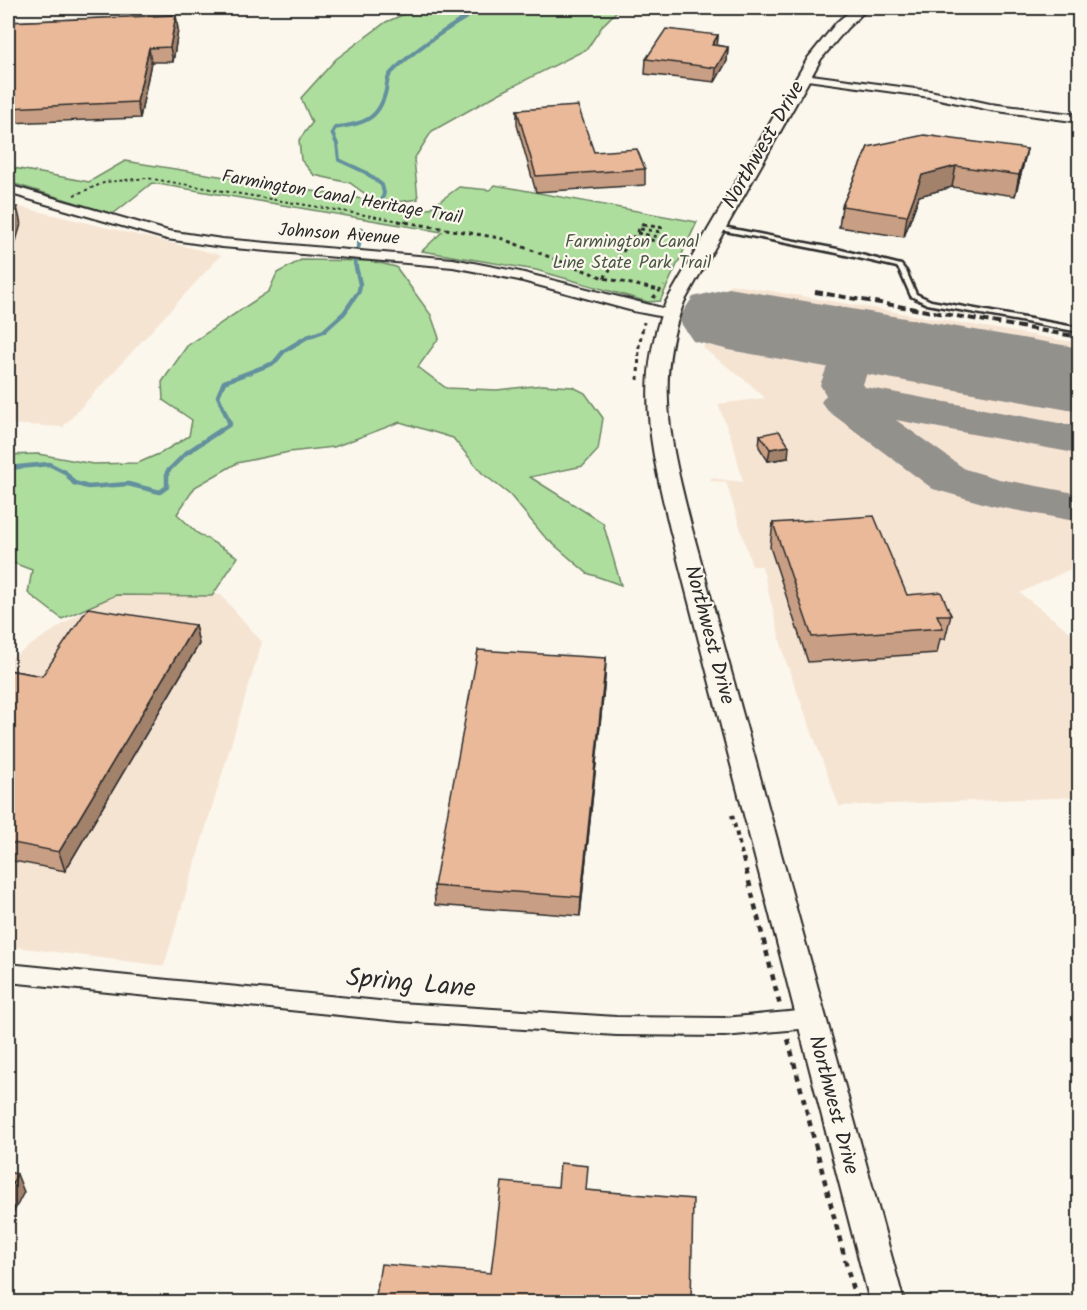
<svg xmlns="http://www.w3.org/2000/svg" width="1087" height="1310" font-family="Kalam,sans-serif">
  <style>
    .built { fill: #f6e4d3 }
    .green { fill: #aede9e; stroke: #6c8464; stroke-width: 1.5 }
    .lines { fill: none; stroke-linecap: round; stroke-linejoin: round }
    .stream-far1 { stroke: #63909d; stroke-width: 4 }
    .stream { stroke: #63909d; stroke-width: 4.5 }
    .taxiway { fill: #93918c; fill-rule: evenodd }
    .runway { fill: #93918c; fill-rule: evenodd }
    .lane-casing { stroke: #2b2b2b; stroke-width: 5 }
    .street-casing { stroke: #2b2b2b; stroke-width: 4 }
    .secondary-casing { stroke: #2b2b2b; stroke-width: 4 }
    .path-far3 { stroke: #2b2b2b; stroke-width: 2; stroke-dasharray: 3 3; stroke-linecap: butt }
    .path-far2 { stroke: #2b2b2b; stroke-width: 3; stroke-dasharray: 4 4; stroke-linecap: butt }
    .path-far1 { stroke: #2b2b2b; stroke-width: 4; stroke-dasharray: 4.5 4.5; stroke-linecap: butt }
    .path { stroke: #2b2b2b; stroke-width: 4.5; stroke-dasharray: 6 6; stroke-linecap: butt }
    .lane { fill: #fbf7ec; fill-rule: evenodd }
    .street { fill: #fbf7ec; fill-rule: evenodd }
    .secondary { fill: #fbf7ec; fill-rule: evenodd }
    .rail { stroke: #2b2b2b; stroke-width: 4; stroke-dasharray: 8 4; stroke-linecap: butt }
    .wall { fill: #c89f84; stroke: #2b2b2b; stroke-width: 1.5 }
    .shaded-wall { fill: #a3826c; stroke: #2b2b2b; stroke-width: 1.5 }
    .building { fill: #e9b99a; stroke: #2b2b2b; stroke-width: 1.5 }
    .labels { text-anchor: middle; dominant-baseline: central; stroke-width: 4.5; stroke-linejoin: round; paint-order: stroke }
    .far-street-label { font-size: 18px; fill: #2b2b2b; stroke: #fbf7ec }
    .far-park-label { font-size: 18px; fill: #4c5848; stroke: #fbf7ec }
    .street-label { font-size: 21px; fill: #2b2b2b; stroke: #fbf7ec }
    .near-street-label { font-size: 26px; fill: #2b2b2b; stroke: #fbf7ec }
  </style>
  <rect width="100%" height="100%" fill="#fbf7ec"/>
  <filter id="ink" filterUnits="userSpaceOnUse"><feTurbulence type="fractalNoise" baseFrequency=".0167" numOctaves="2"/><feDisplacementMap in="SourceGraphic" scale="12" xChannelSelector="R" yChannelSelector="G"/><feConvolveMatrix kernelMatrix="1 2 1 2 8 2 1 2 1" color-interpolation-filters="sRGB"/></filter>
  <g filter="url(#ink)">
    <g class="built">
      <polygon points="8,204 221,255 63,427 8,424"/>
      <polygon points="730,284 1079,343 1079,565 1020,593 1079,639 1079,797 839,806 785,659 762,566 752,566 726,482 710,481 711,478 743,482 733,443 718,404 765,398 750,384 703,348"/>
      <polygon points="117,589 221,595 262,642 164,966 8,946 8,660"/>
    </g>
    <g class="green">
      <polygon points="419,8 620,8 603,25 587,49 500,93 432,131 414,159 418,199 391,203 429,209 459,187 490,190 495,185 697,222 660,301 648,302 536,270 422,251 442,232 152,183 113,214 8,182 8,167 89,182 125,161 375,201 350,183 314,175 301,160 299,140 312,123 301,98 336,59 386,22"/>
      <polygon points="301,260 371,261 396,267 431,315 439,338 418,367 446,388 497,390 543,385 573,387 585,393 603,418 598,450 583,466 530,477 603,523 621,585 587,573 544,536 510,495 482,473 453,438 400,422 334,447 289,452 237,463 195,487 177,514 197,533 238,557 212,596 116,595 62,619 28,593 32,570 8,561 8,455 38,454 93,464 138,463 161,453 189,436 192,420 163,400 162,382 187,346 269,291 277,273"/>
    </g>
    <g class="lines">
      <path class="stream-far1" d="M381,204L384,193L382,185L365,172L339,160L337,144L332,133L335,128C363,123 379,121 386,90C387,84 387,77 391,73C416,48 452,25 482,8"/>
      <polyline class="stream" points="8,468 49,464 65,472 74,483 88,487 128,484 160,492 167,487 167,472 186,453 230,424 218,396 224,382 274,363 284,351 307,337 324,331 344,313 359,291 360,284 355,263 362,229"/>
      <polygon class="taxiway" points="858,329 873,332 879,341 863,384 865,387 1080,427 1080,454 896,420 965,469 999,479 1080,494 1080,522 993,506 933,489 828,411 821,402 826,395 820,385 837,341 843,332"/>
      <polygon class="runway" points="729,288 1080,348 1080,412 729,350 693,341 678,319 693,297"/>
      <defs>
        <polygon id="lane" points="717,226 837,249 901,265 906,271 916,294 931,301 1080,328 1080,332 927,304 911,296 900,271 897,267 837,253 715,229 714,228"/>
        <g id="street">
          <polygon points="804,74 930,91 990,104 1080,115 1080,122 990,110 930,97 800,79 800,75"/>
          <polygon points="8,185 168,231 222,239 453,259 520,272 674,311 676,314 669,318 633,311 519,280 453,267 222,247 167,239 8,193"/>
          <polygon points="8,964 399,1003 616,1017 724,1018 810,1010 818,1012 821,1019 818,1026 810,1028 724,1036 616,1035 399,1021 8,982"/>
        </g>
        <path id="secondary" d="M854,8H868L847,28L821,59L684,302C653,381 672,450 692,529L904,1302H870L670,529C651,450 634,380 666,302L808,58L837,22Z"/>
      </defs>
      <use href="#lane" class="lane-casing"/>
      <use href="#street" class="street-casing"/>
      <use href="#secondary" class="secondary-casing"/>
      <polyline class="path-far3" points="74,195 106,182 147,178 407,222"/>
      <g class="path-far2">
        <polyline points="398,221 500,238 604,278 659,290"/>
        <polyline points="643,225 665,228"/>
        <polyline points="640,229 662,232"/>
        <polyline points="637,233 659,237"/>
        <polyline points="634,238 657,241"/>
        <polyline points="604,278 644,222"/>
        <polyline points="653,298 664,286"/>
        <polyline points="638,380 639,346 644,322"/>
      </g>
      <polyline class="path-far1" points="732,815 743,859"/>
      <g class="path">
        <polyline points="743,858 780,1006"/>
        <polyline points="788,1039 856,1302"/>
      </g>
      <use href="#lane" class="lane"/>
      <use href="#street" class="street"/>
      <use href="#secondary" class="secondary"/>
      <polyline class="rail" points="815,292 1080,337"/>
    </g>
    <g class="wall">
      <polygon points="176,15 178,30 173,62 151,62 140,118 8,123 8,22"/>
      <polygon points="718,35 717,45 728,47 727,61 715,82 645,74 646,59"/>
      <polygon points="517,110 594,152 645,169 645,185 536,192 517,125"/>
      <polygon points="868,147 1027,149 1022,170 1015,196 952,187 919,196 904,237 839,227 842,206"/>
      <polygon points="760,435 788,458 768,461 759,447"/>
      <polygon points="773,523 907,595 951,615 945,639 940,639 937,653 808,662 770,547"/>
      <polygon points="195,625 199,644 65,871 8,860 8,670 42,676"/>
      <polygon points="606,658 605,677 580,916 435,905 434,886"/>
    </g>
    <g class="shaded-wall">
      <polygon points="176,15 178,30 173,62 170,47"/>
      <polygon points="718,35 717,50 712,45"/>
      <polygon points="728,47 727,61 715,82 716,68"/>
      <polygon points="149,48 151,62 140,118 137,102"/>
      <polygon points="1027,149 1022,170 1015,196 1019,175"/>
      <polygon points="956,166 952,187 919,196 904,237 907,216 922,175"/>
      <polygon points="17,207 21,224 8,269 8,239"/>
      <polygon points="789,446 788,458 768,461 770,449"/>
      <polygon points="195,625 199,644 65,871 59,852"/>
      <polygon points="606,658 605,677 580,916 581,897"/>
      <polygon points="17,1174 24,1192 8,1223 8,1192"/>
    </g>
    <g class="building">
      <polygon points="176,15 170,47 149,48 137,102 8,108 8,22"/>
      <polygon points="666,29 718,35 712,45 728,47 716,68 646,59"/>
      <polygon points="578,106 594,152 637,149 645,169 536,176 517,110"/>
      <polygon points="924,135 1027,149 1019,175 956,166 922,175 907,216 842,206 868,147"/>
      <polygon points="17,207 8,239 8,208"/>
      <polygon points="779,431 789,446 770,449 760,435"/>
      <polygon points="874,516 907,595 941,592 951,615 937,615 943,628 812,637 773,523"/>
      <polygon points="88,608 195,625 59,852 8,842 8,670 42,676"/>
      <polygon points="478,650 606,658 581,897 434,886"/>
      <polygon points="560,1163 588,1166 586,1190 693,1199 691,1302 375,1302 381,1264 491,1273 502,1182 558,1187"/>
      <polygon points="8,1172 17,1174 8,1192"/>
    </g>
  </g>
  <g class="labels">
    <g class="far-street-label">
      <text transform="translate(342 198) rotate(10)">Farmington Canal Heritage Trail</text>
      <text transform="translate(339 235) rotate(4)">Johnson Avenue</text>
    </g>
    <g class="far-park-label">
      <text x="632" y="242">Farmington Canal<tspan x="632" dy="21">Line State Park Trail</tspan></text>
    </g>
    <g class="street-label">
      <text transform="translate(764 145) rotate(-60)">Northwest Drive</text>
      <text transform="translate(709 635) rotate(75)">Northwest Drive</text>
      <text transform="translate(833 1105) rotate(75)">Northwest Drive</text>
    </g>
    <g class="near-street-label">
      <text transform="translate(411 984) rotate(5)">Spring Lane</text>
    </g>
  </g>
  <rect width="1087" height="1310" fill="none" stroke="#fbf7ec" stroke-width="30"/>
  <rect x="15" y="15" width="1057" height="1280" fill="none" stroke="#2b2b2b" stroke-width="2" filter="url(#ink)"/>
</svg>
